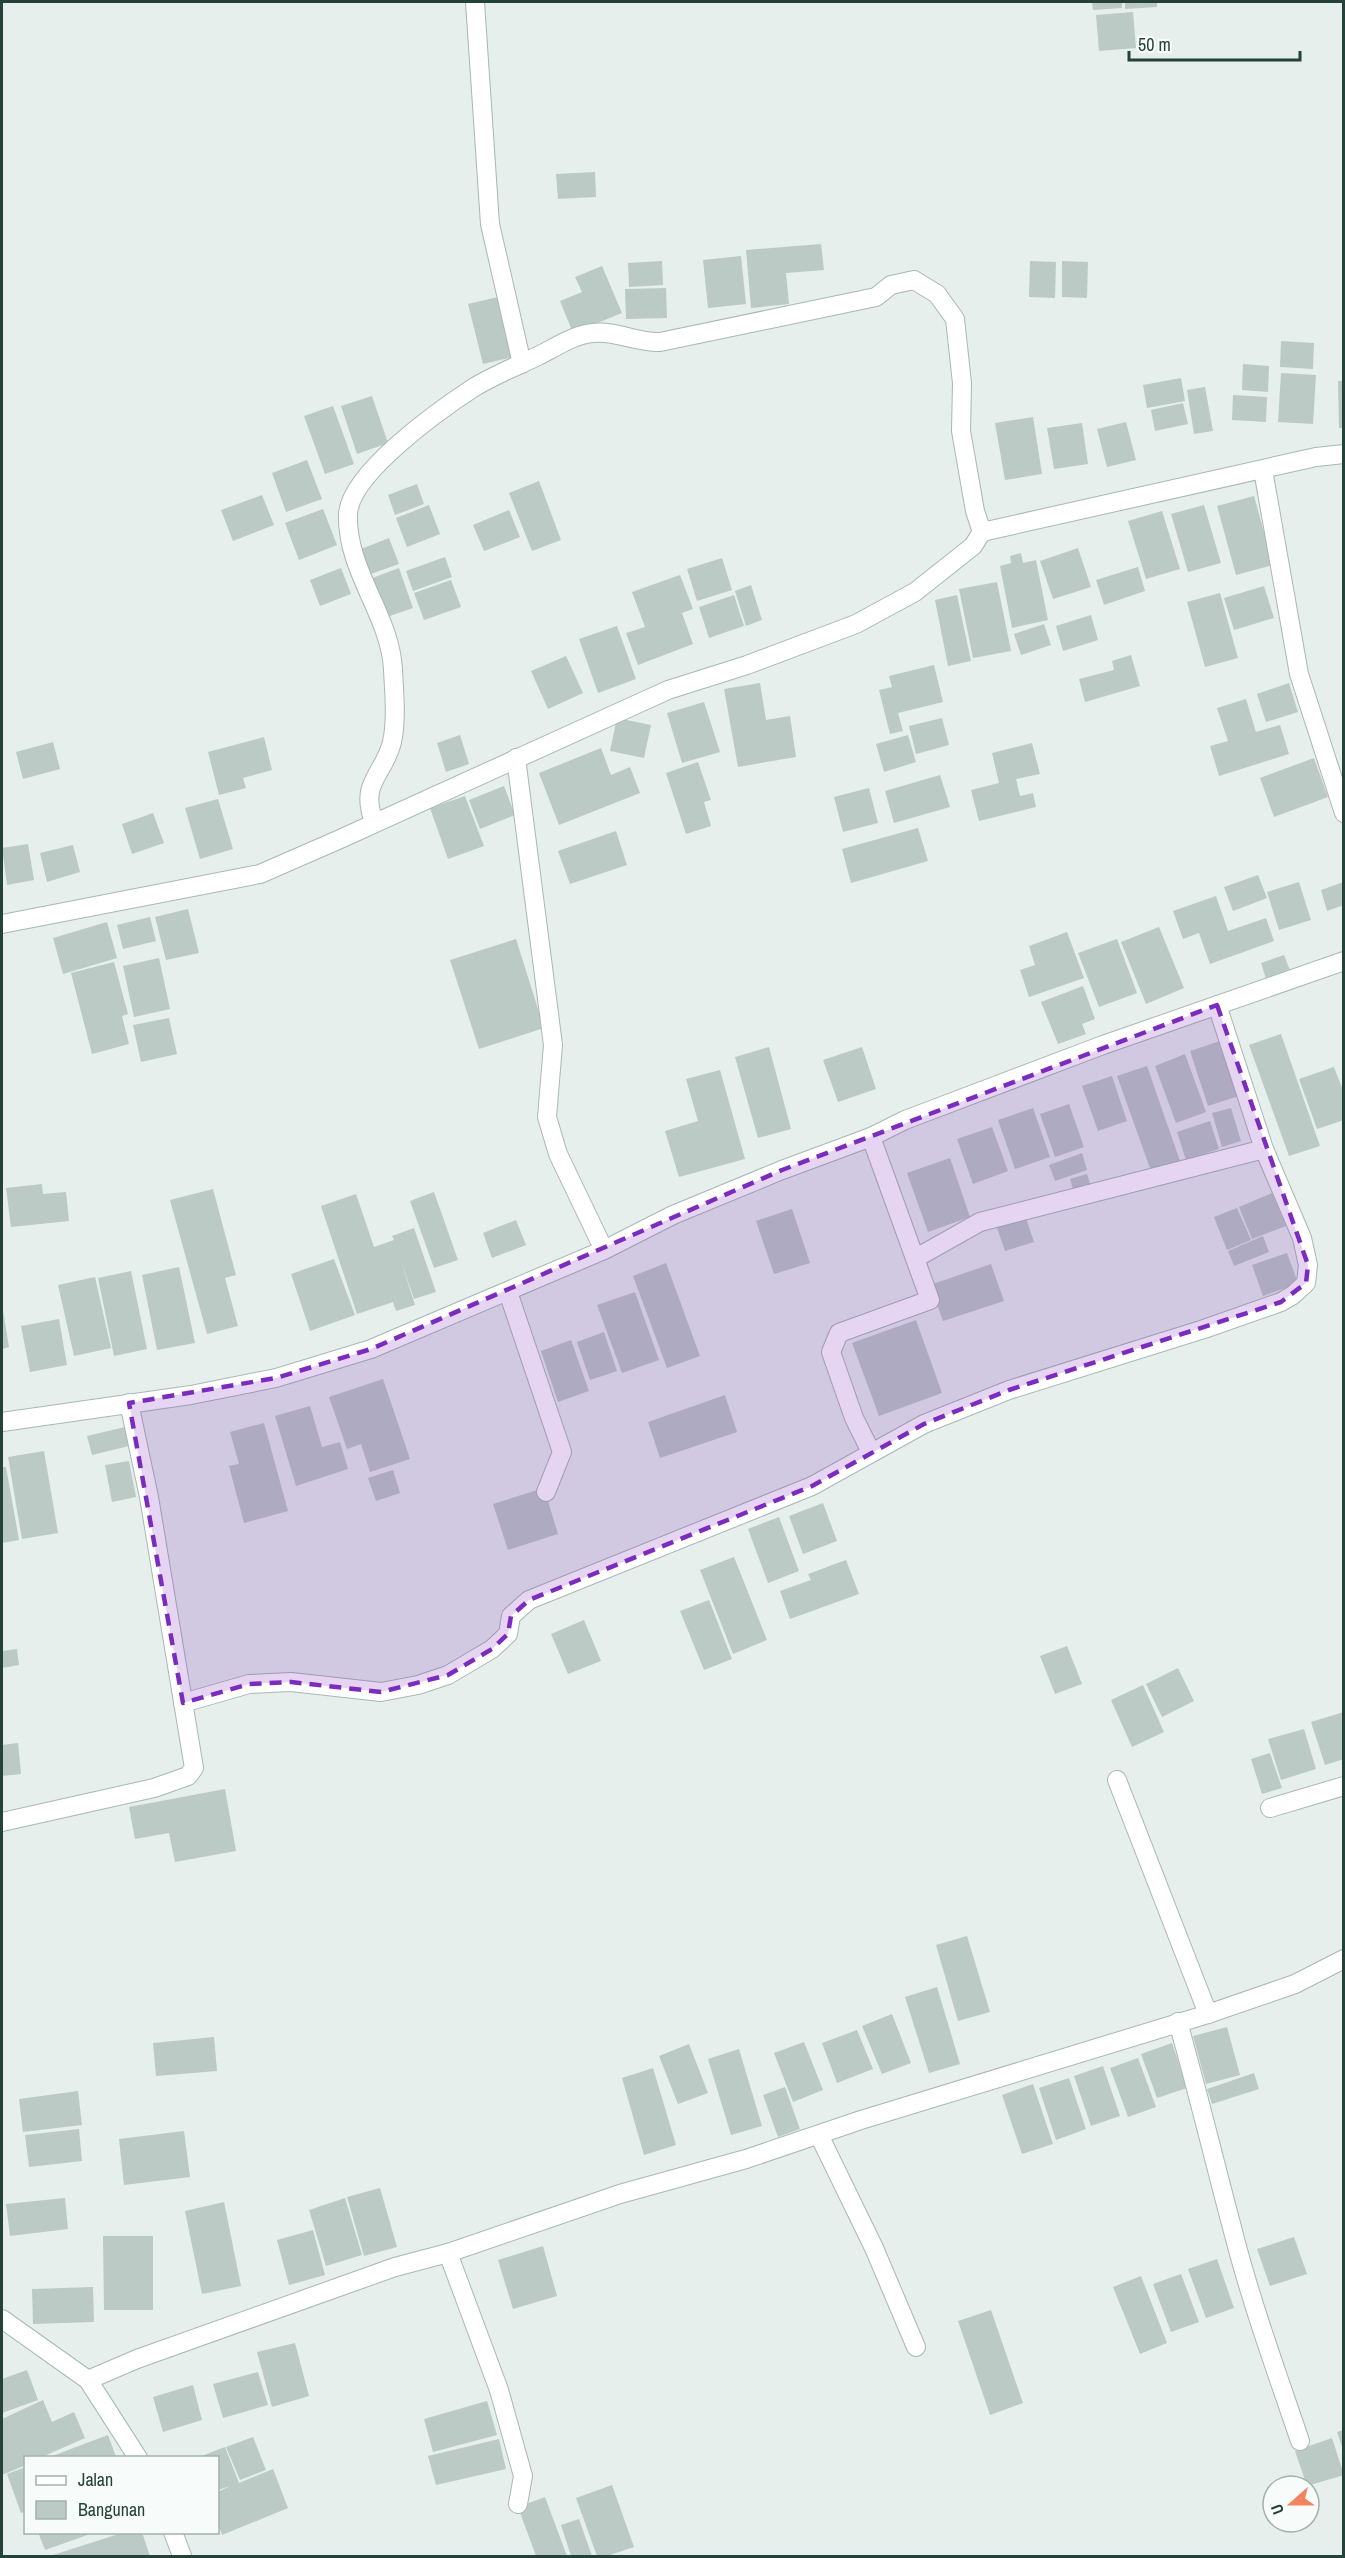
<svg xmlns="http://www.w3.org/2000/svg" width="1345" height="2558" font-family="'Archivo Narrow',sans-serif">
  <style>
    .building { fill: #bbcac4 }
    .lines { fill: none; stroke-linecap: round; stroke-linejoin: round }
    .street-casing { stroke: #a8b8b2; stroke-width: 20 }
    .secondary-casing { stroke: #a4bbb3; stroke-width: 20 }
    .street { stroke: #fff; stroke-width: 18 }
    .secondary { stroke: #fff; stroke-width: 18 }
    .marked { fill: #7b2cbf; fill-opacity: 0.2; stroke: #7b2cbf; stroke-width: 4.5; stroke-dasharray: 12 8; stroke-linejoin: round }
  </style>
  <rect width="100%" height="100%" fill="#e6efeb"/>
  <g class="building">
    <polygon points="1092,2 1122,2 1122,8 1093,10"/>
    <polygon points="1125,2 1157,2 1157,7 1125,9"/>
    <polygon points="1133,12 1136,48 1099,51 1096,15"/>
    <polygon points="595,172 596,197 558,199 556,174"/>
    <polygon points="821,244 824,270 786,273 789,304 751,308 746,250"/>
    <polygon points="741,256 746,304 708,308 703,260"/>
    <polygon points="662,261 663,285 629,287 628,263"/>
    <polygon points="1030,261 1056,262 1055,298 1029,297"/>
    <polygon points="1062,261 1088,262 1087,298 1062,297"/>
    <polygon points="602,266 622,313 573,333 560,301 582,292 575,277"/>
    <polygon points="666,288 667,318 626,319 625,289"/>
    <polygon points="498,297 513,357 483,364 468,304"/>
    <polygon points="1281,341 1314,343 1313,369 1280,367"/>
    <polygon points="1243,364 1269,366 1268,392 1242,390"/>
    <polygon points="1281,373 1316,375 1313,424 1278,422"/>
    <polygon points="1181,378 1185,401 1147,408 1143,385"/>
    <polygon points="1338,381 1344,381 1344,428 1339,428"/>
    <polygon points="1205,387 1213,431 1194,434 1187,390"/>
    <polygon points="1233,395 1267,397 1266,422 1232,420"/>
    <polygon points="372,396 388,443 357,454 341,406"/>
    <polygon points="1183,403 1188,424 1155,431 1151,410"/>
    <polygon points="333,406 354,464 325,474 304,416"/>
    <polygon points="1033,417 1042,474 1005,480 995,423"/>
    <polygon points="1126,422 1136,460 1107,467 1097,429"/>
    <polygon points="1082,423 1088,464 1054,469 1047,428"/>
    <polygon points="307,460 322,499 286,512 272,473"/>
    <polygon points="539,481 561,540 532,551 509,493"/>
    <polygon points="417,484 424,504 395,515 388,495"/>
    <polygon points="262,495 274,525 233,541 221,510"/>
    <polygon points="1254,496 1273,565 1236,575 1217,506"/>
    <polygon points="429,505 440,534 407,547 396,518"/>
    <polygon points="1204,505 1221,563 1188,572 1171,514"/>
    <polygon points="323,509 337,545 299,560 285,523"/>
    <polygon points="509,510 520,537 484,551 473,525"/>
    <polygon points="1162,511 1180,569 1146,579 1128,521"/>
    <polygon points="389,538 399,564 365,576 356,551"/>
    <polygon points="1078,548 1091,587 1053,599 1040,561"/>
    <polygon points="1021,553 1023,563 1036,560 1048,620 1012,628 1000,566 1011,563 1010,556"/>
    <polygon points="445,557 452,577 413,591 406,571"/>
    <polygon points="722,558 732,590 697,601 687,569"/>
    <polygon points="1138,567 1145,591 1104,605 1096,580"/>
    <polygon points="341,568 351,594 320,606 310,580"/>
    <polygon points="399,568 413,608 381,619 367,580"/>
    <polygon points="680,575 693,609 682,613 693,644 638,665 626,633 645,627 632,592"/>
    <polygon points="451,580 461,607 424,620 414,593"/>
    <polygon points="997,582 1011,651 973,658 959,589"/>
    <polygon points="751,585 762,620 746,626 735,591"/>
    <polygon points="1264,586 1274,618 1234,630 1224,598"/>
    <polygon points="1220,593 1238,658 1205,667 1187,602"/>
    <polygon points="734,595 744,626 709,638 699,607"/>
    <polygon points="957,595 971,661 948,666 935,600"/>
    <polygon points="1091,615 1098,640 1063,651 1056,626"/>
    <polygon points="1044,624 1051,645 1021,655 1014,634"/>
    <polygon points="617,626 636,679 598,693 579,639"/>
    <polygon points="1131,655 1140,686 1085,702 1079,679 1114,670 1112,661"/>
    <polygon points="566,656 583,693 548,709 531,671"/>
    <polygon points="934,665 943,702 898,713 903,731 890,734 879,690 892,687 889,676"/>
    <polygon points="760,683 766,720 790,716 796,757 738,767 724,689"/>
    <polygon points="1289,683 1298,712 1266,722 1257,694"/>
    <polygon points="1246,699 1256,732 1280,725 1289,754 1219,776 1210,746 1228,741 1217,708"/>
    <polygon points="704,702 720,752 682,763 667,713"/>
    <polygon points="617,718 651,725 644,758 610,751"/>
    <polygon points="942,718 949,745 916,754 909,726"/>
    <polygon points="460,735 469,764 446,772 437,743"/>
    <polygon points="908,735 916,762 884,772 876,744"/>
    <polygon points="264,737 272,770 243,778 246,788 219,795 208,752"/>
    <polygon points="53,742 60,769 23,779 16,752"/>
    <polygon points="1032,743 1040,774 1016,779 1020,796 1033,793 1036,807 979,821 971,790 999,783 992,753"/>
    <polygon points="601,748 611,775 630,767 640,793 559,825 539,773"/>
    <polygon points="1314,758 1328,797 1274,817 1260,778"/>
    <polygon points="698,762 711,800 704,802 711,826 686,834 666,773"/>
    <polygon points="940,775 950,807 894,823 885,791"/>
    <polygon points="504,786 515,815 480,829 469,800"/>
    <polygon points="869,788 878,823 843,832 834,797"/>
    <polygon points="465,796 484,846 448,859 430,808"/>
    <polygon points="218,799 233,849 200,859 185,808"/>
    <polygon points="153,813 164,843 132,854 122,824"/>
    <polygon points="918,828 928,861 851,883 842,849"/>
    <polygon points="616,831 627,865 570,884 558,851"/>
    <polygon points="28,844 34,880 7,885 2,848"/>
    <polygon points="73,845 80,872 47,882 40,853"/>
    <polygon points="1258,875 1267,898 1233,911 1224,887"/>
    <polygon points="1299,882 1311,920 1279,930 1267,892"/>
    <polygon points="1344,882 1344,905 1327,911 1321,890"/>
    <polygon points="1216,896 1228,931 1266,918 1274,941 1210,964 1199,933 1183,939 1173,911"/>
    <polygon points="188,909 199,953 166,960 155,917"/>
    <polygon points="150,917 156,941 123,949 117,925"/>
    <polygon points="107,922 117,958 63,974 53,938"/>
    <polygon points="1159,927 1184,988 1146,1004 1121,942"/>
    <polygon points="1067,932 1084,978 1029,997 1020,970 1035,965 1029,946"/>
    <polygon points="516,939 544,1028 479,1049 450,960"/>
    <polygon points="1117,939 1137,993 1099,1007 1078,953"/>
    <polygon points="1284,955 1291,973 1267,982 1261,963"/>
    <polygon points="159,958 170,1009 134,1017 123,966"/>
    <polygon points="114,962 128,1014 122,1016 129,1044 92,1054 71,973"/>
    <polygon points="1083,986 1095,1019 1082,1024 1086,1034 1058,1044 1041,1002"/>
    <polygon points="169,1018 177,1054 141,1062 133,1025"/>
    <polygon points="1281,1034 1320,1146 1289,1156 1249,1045"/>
    <polygon points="1220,1041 1239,1096 1208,1106 1190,1051"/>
    <polygon points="769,1047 791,1129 758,1138 735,1057"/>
    <polygon points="862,1047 876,1089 838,1102 823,1060"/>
    <polygon points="1185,1054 1206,1112 1176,1123 1155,1066"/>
    <polygon points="1147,1066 1180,1161 1151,1171 1117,1076"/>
    <polygon points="1334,1067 1344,1093 1344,1120 1317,1129 1299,1079"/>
    <polygon points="720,1070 745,1159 679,1177 665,1131 698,1121 686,1079"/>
    <polygon points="1112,1076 1127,1121 1098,1131 1082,1086"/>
    <polygon points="1069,1104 1084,1147 1055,1157 1040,1114"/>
    <polygon points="1033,1108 1050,1157 1015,1169 998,1120"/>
    <polygon points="1231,1108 1241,1141 1222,1147 1212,1113"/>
    <polygon points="1210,1121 1219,1149 1186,1160 1177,1132"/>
    <polygon points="992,1127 1008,1171 973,1184 957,1139"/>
    <polygon points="1082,1153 1087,1170 1055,1181 1049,1165"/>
    <polygon points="950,1158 970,1217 928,1232 907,1173"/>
    <polygon points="1087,1174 1092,1190 1075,1196 1070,1179"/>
    <polygon points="42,1184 43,1194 66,1192 69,1221 11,1227 6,1188"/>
    <polygon points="213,1189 236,1275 225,1278 238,1326 207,1334 170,1200"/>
    <polygon points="434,1192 458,1260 434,1268 410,1201"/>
    <polygon points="1272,1193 1286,1226 1252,1239 1239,1207"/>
    <polygon points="356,1194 374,1247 394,1240 392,1236 414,1228 436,1292 414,1299 401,1261 415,1305 396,1311 393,1302 357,1314 321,1206"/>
    <polygon points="1237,1208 1251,1240 1227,1250 1214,1217"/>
    <polygon points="792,1209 810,1263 774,1274 756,1221"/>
    <polygon points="1024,1212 1034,1242 1005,1251 995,1222"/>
    <polygon points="516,1220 526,1245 492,1258 483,1233"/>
    <polygon points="1263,1236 1269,1252 1234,1266 1228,1251"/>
    <polygon points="1287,1253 1298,1283 1263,1296 1252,1265"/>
    <polygon points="334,1259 355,1315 310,1331 291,1274"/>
    <polygon points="666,1263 700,1356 667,1368 633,1276"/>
    <polygon points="991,1264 1004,1301 943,1321 930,1285"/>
    <polygon points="179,1267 195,1343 157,1350 142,1275"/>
    <polygon points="131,1271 147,1349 114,1356 98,1278"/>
    <polygon points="95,1277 111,1348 74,1356 58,1285"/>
    <polygon points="635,1292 659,1360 622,1373 597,1305"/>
    <polygon points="2,1304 9,1347 2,1349"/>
    <polygon points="59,1319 67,1365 30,1372 21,1326"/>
    <polygon points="916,1320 942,1393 879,1416 852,1343"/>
    <polygon points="604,1332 617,1371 590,1380 577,1342"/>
    <polygon points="571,1340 589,1391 558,1402 541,1351"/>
    <polygon points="383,1379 410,1459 370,1472 361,1444 347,1449 329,1397"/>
    <polygon points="725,1395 737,1432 660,1458 648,1422"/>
    <polygon points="310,1406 322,1447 340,1442 348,1469 296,1486 275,1416"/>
    <polygon points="264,1423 288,1511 244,1523 229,1466 239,1464 230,1432"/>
    <polygon points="125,1427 129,1446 92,1455 87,1436"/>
    <polygon points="44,1451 58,1533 22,1539 8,1457"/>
    <polygon points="129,1461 136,1497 112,1502 105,1465"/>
    <polygon points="2,1467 6,1467 19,1540 2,1543"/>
    <polygon points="393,1470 400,1493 376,1501 368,1478"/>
    <polygon points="544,1488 558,1534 508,1550 493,1504"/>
    <polygon points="823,1503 837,1541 803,1554 789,1516"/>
    <polygon points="779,1517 799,1571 768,1583 748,1529"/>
    <polygon points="734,1557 767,1640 733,1654 700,1570"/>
    <polygon points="846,1560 859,1594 790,1619 780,1591 811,1580 808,1574"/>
    <polygon points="709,1600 732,1659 704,1670 680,1611"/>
    <polygon points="584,1620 601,1661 568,1674 551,1634"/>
    <polygon points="1067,1646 1082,1684 1055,1694 1040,1656"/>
    <polygon points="17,1649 19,1665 2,1668 2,1651"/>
    <polygon points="1178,1668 1194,1701 1162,1717 1146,1684"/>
    <polygon points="1143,1685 1164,1732 1132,1747 1111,1700"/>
    <polygon points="1344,1712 1344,1759 1325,1765 1311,1722"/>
    <polygon points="1304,1729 1316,1769 1281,1780 1268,1739"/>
    <polygon points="18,1743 21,1774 2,1776 2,1745"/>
    <polygon points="1270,1753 1282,1788 1262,1794 1251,1759"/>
    <polygon points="225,1789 236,1851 175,1862 169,1833 135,1839 129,1807"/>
    <polygon points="967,1936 990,2012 958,2021 936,1945"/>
    <polygon points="937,1987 960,2064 929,2073 905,1997"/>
    <polygon points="892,2014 911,2063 882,2074 862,2026"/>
    <polygon points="1227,2027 1240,2075 1206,2084 1193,2036"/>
    <polygon points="857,2030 873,2069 837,2083 822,2043"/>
    <polygon points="214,2037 217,2071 156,2076 153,2043"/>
    <polygon points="804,2042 823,2090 793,2102 774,2053"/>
    <polygon points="1172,2043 1187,2088 1157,2098 1141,2054"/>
    <polygon points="689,2044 708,2093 678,2104 659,2056"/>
    <polygon points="739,2049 762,2126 731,2135 708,2059"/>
    <polygon points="1138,2058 1156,2107 1128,2117 1110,2068"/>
    <polygon points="1103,2066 1120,2116 1091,2126 1074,2076"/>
    <polygon points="653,2068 676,2145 644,2155 622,2078"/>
    <polygon points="1254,2073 1259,2089 1212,2104 1207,2089"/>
    <polygon points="1069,2078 1086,2129 1056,2140 1039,2088"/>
    <polygon points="1033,2084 1053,2144 1022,2154 1002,2095"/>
    <polygon points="785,2087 800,2129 778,2137 763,2095"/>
    <polygon points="78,2091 82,2125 23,2132 19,2099"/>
    <polygon points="79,2129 82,2161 29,2167 25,2135"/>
    <polygon points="184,2131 190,2177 124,2185 119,2139"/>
    <polygon points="380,2188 397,2247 364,2256 347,2197"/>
    <polygon points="65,2198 68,2229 10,2236 6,2204"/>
    <polygon points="345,2198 362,2255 326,2266 309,2210"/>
    <polygon points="224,2202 241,2286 202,2294 185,2211"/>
    <polygon points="313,2230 325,2275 289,2285 277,2240"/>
    <polygon points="103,2236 153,2236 153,2310 104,2310"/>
    <polygon points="1294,2237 1307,2274 1270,2286 1257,2249"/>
    <polygon points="543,2246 557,2296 513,2309 498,2260"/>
    <polygon points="1217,2259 1234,2308 1206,2318 1188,2269"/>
    <polygon points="1181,2274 1199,2322 1171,2332 1153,2284"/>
    <polygon points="1141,2276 1167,2343 1140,2354 1113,2287"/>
    <polygon points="93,2287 94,2322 33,2324 32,2289"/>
    <polygon points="991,2310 1023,2403 990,2415 958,2321"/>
    <polygon points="295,2343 309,2396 272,2407 257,2352"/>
    <polygon points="27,2370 38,2400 2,2413 2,2379"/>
    <polygon points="258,2372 268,2405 223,2418 213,2384"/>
    <polygon points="193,2385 202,2420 163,2432 153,2397"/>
    <polygon points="43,2400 52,2422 74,2412 85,2438 42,2457 26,2457 26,2465 2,2475 2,2419"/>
    <polygon points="487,2401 497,2435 433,2452 424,2419"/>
    <polygon points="1344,2430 1344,2450 1343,2450 1337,2432"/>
    <polygon points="108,2435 116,2457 50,2457 76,2447"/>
    <polygon points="253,2437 266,2470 240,2480 226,2447"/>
    <polygon points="1332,2438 1344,2475 1307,2486 1295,2451"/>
    <polygon points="499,2439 506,2469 436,2485 428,2456"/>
    <polygon points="225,2447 239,2483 273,2469 288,2508 222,2535 218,2524 218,2492 230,2486 218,2490 218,2457 199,2457"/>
    <polygon points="26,2467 26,2511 21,2513 7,2474"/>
    <polygon points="612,2485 634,2547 607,2556 597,2556 576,2498"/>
    <polygon points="545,2497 567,2556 536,2556 518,2507"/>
    <polygon points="579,2519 592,2556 571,2556 561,2525"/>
    <polygon points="38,2532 93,2532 93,2533 45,2550"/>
    <polygon points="125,2532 142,2532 150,2556 50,2556"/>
  </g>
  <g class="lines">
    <defs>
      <g id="street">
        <polyline points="475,2 490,224 522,364"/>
        <polyline points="1263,470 1299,674 1344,813"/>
        <polyline points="516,758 553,1045 547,1117 558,1154 604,1250"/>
        <path d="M374,822C359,782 384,775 392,742C397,719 394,692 393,669C390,615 346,570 348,514C350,473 441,409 473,388C494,375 517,366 538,356C554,348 575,334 593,333C615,330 637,343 660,342L876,297L891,285L914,280L937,294L955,319L962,383L961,431L975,511L982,532"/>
        <polyline points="2,924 260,874 338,840 668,690 747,665 856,624 915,592 973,546 982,532 1316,457 1344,454"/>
        <polyline points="916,1258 980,1222 1264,1149"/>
        <polyline points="508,1292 562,1452 546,1492"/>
        <polyline points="2,1422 191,1395 276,1378 371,1349 604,1250 673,1215 782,1170 871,1137 905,1120 1103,1045 1344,961"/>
        <polyline points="871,1452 854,1418 831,1352 839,1333 930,1300 871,1137"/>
        <polyline points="183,1703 249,1684 291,1682 381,1692 418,1685 448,1675 492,1649 508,1634 511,1616 529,1600 812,1486 924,1424 1009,1390 1204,1329 1281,1302 1293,1295 1306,1283 1308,1265 1302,1238 1264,1149 1217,1005"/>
        <polyline points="1117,1780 1208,2014"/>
        <polyline points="1270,1808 1344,1786"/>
        <polyline points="2,1822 154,1788 188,1776 194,1768 149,1497 129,1403"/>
        <path d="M1178,2022C1198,2093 1215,2164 1234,2235C1252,2305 1277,2373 1300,2441"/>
        <polyline points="819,2135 874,2248 916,2347"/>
        <polyline points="448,2253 499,2390 523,2476 518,2504"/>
        <polyline points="88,2380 137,2359 395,2267 448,2253 620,2194 746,2159 861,2120 1208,2014 1295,1984 1344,1959"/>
      </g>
      <g id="secondary">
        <polyline points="2,2319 88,2380 138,2458"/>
        <polyline points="173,2532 182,2556"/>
      </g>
    </defs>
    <use href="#street" class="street-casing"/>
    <use href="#secondary" class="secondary-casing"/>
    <use href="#street" class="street"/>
    <use href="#secondary" class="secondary"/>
  </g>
  <path class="marked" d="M1217,1005L1308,1265L1306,1283L1281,1302L1009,1390L924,1424L812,1486L529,1600L511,1616L508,1634L492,1649L448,1675L381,1692L291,1682L249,1684L183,1703L129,1403L276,1378L371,1349L782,1170Z"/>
  <rect width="1345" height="2558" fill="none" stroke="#24423a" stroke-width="6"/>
  <rect x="24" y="2456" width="195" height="78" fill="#f7fbf9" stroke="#a3b1ad" stroke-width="1.5"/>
  <rect x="36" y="2476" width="30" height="9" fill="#ffffff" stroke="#a3b1ad" stroke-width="1.5"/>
  <text x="78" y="2486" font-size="18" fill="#24423a">Jalan</text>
  <rect x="36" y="2501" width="30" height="18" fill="#bbcac4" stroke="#a3b1ad" stroke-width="1.5"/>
  <text x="78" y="2516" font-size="18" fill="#24423a">Bangunan</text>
  <g transform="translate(1291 2504) rotate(249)"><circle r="28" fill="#f7fbf9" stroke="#a3b1ad" stroke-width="1.5"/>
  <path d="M0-4.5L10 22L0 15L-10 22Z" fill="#f4845f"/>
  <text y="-9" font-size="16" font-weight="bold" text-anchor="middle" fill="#24423a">U</text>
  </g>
  <path d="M1129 51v9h171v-9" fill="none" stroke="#24423a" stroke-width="3"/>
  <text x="1138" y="51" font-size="18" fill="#24423a" stroke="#f7fbf9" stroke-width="4.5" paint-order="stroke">50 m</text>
</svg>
